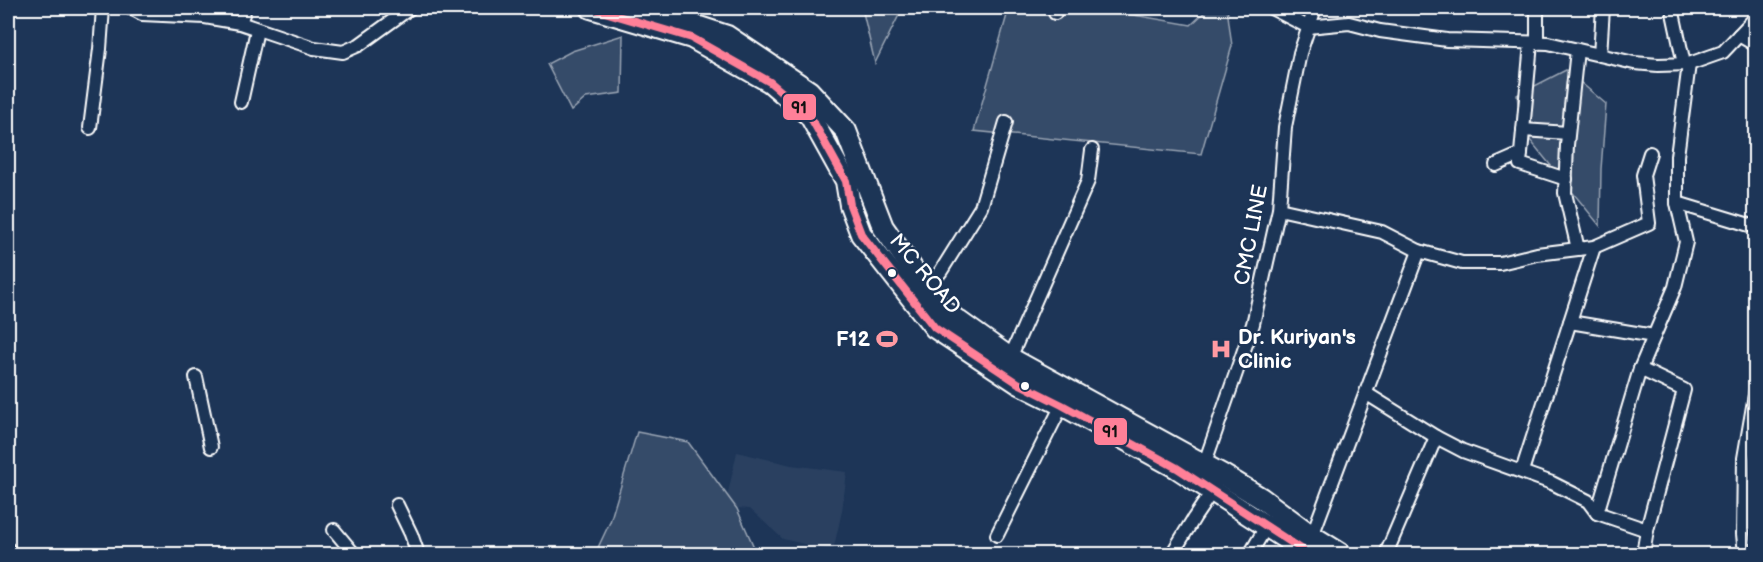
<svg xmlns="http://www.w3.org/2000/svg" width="1763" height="562" font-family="'Balsamiq Sans',sans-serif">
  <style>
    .built { fill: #2a4161 }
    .green { fill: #364b69; stroke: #9aa5b4; stroke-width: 1.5 }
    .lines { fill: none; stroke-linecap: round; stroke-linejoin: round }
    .street-casing { stroke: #fff; stroke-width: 16 }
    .primary-casing { stroke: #fff; stroke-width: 24 }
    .street { stroke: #1d3557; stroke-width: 12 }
    .primary { stroke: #1d3557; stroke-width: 20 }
    .bus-1-casing { stroke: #1d3557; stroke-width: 12 }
    .bus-1 { stroke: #ff8098; stroke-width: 8 }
    .bus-dot { fill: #fff; stroke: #1d3557; stroke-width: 2 }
    .labels { text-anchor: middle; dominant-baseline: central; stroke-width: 4.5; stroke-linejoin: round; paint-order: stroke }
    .street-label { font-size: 21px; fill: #fff; stroke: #1d3557 }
    .poi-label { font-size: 21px; font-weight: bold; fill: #fff; stroke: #1d3557; text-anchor: start }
    .line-badge { stroke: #1d3557; stroke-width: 2 }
    .pale-badge-label { font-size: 16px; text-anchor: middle; font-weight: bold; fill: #111 }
  </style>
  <rect width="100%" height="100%" fill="#1d3557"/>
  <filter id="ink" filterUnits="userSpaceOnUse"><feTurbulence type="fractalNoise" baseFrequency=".0167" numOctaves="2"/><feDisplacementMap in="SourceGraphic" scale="12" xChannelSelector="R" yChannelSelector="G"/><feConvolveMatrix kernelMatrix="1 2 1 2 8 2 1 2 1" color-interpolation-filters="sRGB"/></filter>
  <g filter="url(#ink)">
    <polygon class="built" points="737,452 791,465 847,472 842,511 833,551 783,539 750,509 725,507"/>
    <g class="green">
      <polygon points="862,8 902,8 902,9 875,63"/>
      <polygon points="1009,8 1094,8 1191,25 1209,8 1227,8 1232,46 1201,154 974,131"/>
      <polygon points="623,35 622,93 586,98 571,111 547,64 572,51"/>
      <polygon points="1566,70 1606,104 1601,169 1600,226 1521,129 1517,95"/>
      <polygon points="637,432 688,442 737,509 757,554 595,554 610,522"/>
    </g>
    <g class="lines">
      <defs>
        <g id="street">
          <polyline points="131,8 142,14 205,17 240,23 314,48 343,52 359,45 410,8"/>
          <polyline points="1271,8 1308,27 1349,23 1380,31 1447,40 1548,43 1634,63 1658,65 1689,64 1723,52 1756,17"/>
          <polyline points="1672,8 1684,64"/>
          <polyline points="1055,13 1057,8"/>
          <polyline points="240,23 245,8"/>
          <polyline points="1739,35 1756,45"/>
          <polyline points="1531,43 1520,164 1566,179"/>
          <polyline points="1537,43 1537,8"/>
          <polyline points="1577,50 1567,145 1565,193 1578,249"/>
          <polyline points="1600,55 1603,8"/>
          <polyline points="241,102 257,30"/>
          <polyline points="90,128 100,49 103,8"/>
          <polyline points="1523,130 1568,133"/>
          <polyline points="1496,165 1521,154"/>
          <polyline points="1677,203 1756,227"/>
          <polyline points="1279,209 1382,232 1419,251 1462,263 1500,263 1537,254 1594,247 1649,223 1643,175 1650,153"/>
          <polyline points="927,289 941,271 981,207 1006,122"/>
          <polyline points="1570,322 1654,336"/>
          <polyline points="1010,358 1088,181 1092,150"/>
          <polyline points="196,377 211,447"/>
          <polyline points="1367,394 1436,437 1463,451 1552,483 1588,501 1597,513 1647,530"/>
          <polyline points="1202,471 1253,324 1279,209 1285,127 1300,53 1315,8"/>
          <polyline points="1522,471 1594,247"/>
          <polyline points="397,505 411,534 418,554"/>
          <polyline points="1597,513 1640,369"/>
          <polyline points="334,530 354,554"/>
          <polyline points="997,535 1062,405"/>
          <polyline points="1312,536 1419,251"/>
          <polyline points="8,549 8,554"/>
          <polyline points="1172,554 1194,518 1215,487"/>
          <polyline points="1250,554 1266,527"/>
          <polyline points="1386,554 1436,437"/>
          <polyline points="1643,554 1647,530 1684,390 1640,369 1675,287 1686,242 1677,203 1677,156 1689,64"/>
          <polyline points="1745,554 1743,534 1744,458 1756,389"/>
        </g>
        <g id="primary">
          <polyline points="591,8 692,38 770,82 810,116 846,181 850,205 861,234 935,328 1018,383 1062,405 1177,468 1309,554"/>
          <polyline points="641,8 727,36 809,91 846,131 883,227 940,308 1010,358 1223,475 1261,498 1312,536 1341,554"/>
        </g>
      </defs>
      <use href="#street" class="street-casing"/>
      <use href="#primary" class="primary-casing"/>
      <use href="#street" class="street"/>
      <use href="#primary" class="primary"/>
      <defs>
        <polyline id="bus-1" points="591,8 692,38 770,82 810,116 846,181 850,205 861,234 935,328 1018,383 1062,405 1177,468 1309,554"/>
      </defs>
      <use href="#bus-1" class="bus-1-casing"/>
      <use href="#bus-1" class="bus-1"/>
    </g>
  </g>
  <defs>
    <symbol id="stadium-bare" viewBox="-9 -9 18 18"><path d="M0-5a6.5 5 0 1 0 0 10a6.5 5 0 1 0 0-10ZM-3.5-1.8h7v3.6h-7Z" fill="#ff9aa2" stroke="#1d3557" stroke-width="2.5" paint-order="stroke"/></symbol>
    <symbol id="hospital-bare" viewBox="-9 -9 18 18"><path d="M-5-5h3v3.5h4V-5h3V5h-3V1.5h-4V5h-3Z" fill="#ff9aa2" stroke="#1d3557" stroke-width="2.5" paint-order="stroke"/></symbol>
  </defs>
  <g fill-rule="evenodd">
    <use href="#stadium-bare" x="872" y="324" width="30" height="30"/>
    <use href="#hospital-bare" x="1206" y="334" width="30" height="30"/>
  </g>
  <g class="bus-dot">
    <circle cx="892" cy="273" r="5"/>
    <circle cx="1025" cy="386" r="5"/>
  </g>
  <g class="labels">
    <g class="street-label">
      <text transform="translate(1251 235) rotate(-79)">CMC LINE</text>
      <text transform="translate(925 274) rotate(50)">MC ROAD</text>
    </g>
    <g class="poi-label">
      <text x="1238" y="337">Dr. Kuriyan's<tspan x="1238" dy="24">Clinic</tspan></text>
      <text x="870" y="339" text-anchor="end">F12</text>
    </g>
  </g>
  <g class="line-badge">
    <rect x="782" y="93" width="35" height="28" rx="6" fill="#ff8098"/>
    <rect x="1093" y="417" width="35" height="29" rx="6" fill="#ff8098"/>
  </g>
  <g class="pale-badge-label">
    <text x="799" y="113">91</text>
    <text x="1110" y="437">91</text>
  </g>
  <rect width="1763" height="562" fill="none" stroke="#1d3557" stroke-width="30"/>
  <rect x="15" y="15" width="1733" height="532" fill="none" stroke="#fff" stroke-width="2" filter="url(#ink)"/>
</svg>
